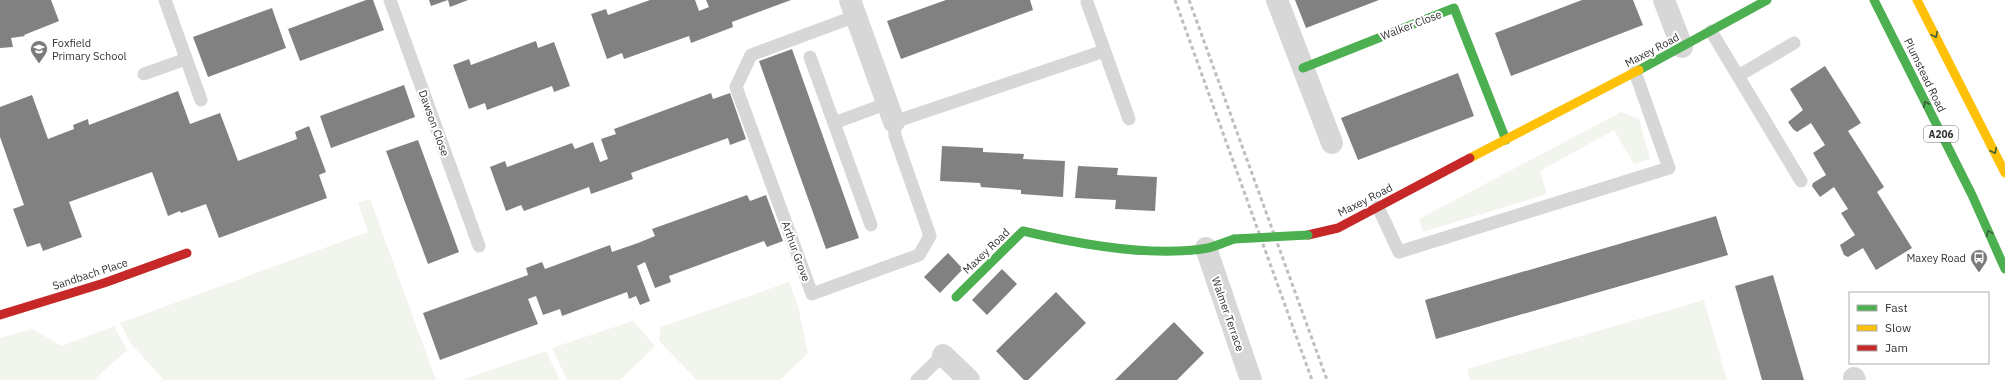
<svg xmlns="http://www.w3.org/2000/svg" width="2005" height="380" font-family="'IBM Plex Sans',sans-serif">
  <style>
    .green { fill: #f1f5ed }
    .building { fill: #818181 }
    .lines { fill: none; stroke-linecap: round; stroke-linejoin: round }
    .lane { stroke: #d7d7d7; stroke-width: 13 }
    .street { stroke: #d7d7d7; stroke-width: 22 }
    .fast { stroke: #4caf50; stroke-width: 9 }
    .slow { stroke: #ffc107; stroke-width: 9 }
    .jam { stroke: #c62828; stroke-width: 9 }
    .rail { stroke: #bebebe; stroke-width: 3; stroke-dasharray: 4 3; stroke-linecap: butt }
    .fast-bridge { stroke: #4caf50; stroke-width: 9 }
    .oneway { stroke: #3c5e3d }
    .labels { text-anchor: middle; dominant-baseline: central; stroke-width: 4; stroke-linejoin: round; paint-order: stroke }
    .shield { fill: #fff; stroke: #707070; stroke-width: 1 }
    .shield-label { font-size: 10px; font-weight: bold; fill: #333 }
    .street-label { font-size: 11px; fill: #333; stroke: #fff }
    .poi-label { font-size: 11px; fill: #333; stroke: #fff; text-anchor: start }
  </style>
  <rect width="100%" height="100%" fill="#fff"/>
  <g class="green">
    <polygon points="1621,112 1639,119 1650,159 1634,164 1614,130 1540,171 1547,194 1423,232 1419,219"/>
    <polygon points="370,199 436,380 164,380 132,345 120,323 368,232 358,203"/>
    <polygon points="789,282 798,306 808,353 780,380 697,380 659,341 661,327"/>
    <polygon points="1704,300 1727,380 1470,380 1467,369"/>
    <polygon points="633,321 655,346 620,380 567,380 552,348"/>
    <polygon points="114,326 127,350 94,380 0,380 0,338 32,329 62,346"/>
    <polygon points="546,351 560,380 462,380"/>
  </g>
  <g class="building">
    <polygon points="0,0 51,0 59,21 24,35 25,36 11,38 13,47 0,48"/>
    <polygon points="366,0 373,0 384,30 300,61 288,29"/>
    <polygon points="429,0 468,0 450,7 448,0 431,6"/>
    <polygon points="650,0 695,0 699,11 709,7 706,0 791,0 732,22 733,27 691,43 689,36 624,59 622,53 607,59 591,14 606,9 608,15"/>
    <polygon points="946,0 1030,0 1033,10 901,59 887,21"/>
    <polygon points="1295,0 1379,0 1306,28"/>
    <polygon points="1582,0 1633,0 1643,25 1511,76 1495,33"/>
    <polygon points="272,8 286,48 208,77 193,37"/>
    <polygon points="536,41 538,48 554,42 570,86 554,92 552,86 487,110 485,103 469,109 453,65 469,59 471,65"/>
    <polygon points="792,49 859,238 826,249 759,61"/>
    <polygon points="1825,66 1861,123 1848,131 1884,187 1877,192 1912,248 1876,270 1863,248 1848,257 1844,255 1840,245 1855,235 1841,213 1848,209 1834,187 1820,197 1812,186 1813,183 1826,175 1813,153 1825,145 1811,123 1797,132 1793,129 1788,122 1803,110 1790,89"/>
    <polygon points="1458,73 1474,116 1358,160 1341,118"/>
    <polygon points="404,85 415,117 331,148 320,116"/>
    <polygon points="178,91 190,124 220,113 238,161 297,139 295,132 309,126 326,172 319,175 327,198 219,238 206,204 181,213 180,211 168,216 152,172 69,202 82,237 43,251 40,243 27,247 13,209 24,205 0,137 0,107 32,95 48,139 74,129 73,125 88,119 89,125"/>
    <polygon points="711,93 713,99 730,93 746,139 730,145 728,138 631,173 633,179 591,194 589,187 524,211 521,205 506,211 490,167 505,161 507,167 572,143 575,149 593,142 600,162 608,159 601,139 616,134 614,129"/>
    <polygon points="418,140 459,252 428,264 386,151"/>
    <polygon points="942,146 983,148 983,152 1024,154 1023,159 1065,161 1063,197 1021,194 1021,190 981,187 980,183 940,181"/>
    <polygon points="1078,166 1118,168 1117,175 1157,177 1155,211 1115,209 1116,200 1075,198"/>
    <polygon points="747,195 750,201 766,195 783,241 767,247 764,241 669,276 671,282 655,288 645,262 637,266 650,301 640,305 636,296 629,299 627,292 562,316 560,309 543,315 536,296 528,299 538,324 440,360 423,313 528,275 526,268 542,262 545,269 610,245 612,252 638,243 655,236 652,229"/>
    <polygon points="1716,216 1728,255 1436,339 1425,300"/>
    <polygon points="948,253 963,269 940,293 924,277"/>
    <polygon points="1002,269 1017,284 987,315 972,300"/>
    <polygon points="1773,275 1804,380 1762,380 1735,286"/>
    <polygon points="1056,292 1086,323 1028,380 1024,380 996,351"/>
    <polygon points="1174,322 1204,353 1177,380 1115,380"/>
  </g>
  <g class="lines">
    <g class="lane">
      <polyline points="165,0 201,100"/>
      <polyline points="390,0 479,246"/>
      <polyline points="1087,2 1129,119"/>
      <polyline points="856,16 751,55 736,87 812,294 919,255 930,236 895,136 894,122 1104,51"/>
      <polyline points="1711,31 1801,181"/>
      <polyline points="810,57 871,225"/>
      <polyline points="144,74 186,59"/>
      <polyline points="1738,76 1794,43"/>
      <polyline points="834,123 888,103"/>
      <polyline points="1378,207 1399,252 1669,168 1635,72"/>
      <polyline points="917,380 943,355"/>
    </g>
    <g class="street">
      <polyline points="850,0 894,122"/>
      <polyline points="1277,0 1332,143"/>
      <polyline points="1664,0 1682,47"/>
      <polyline points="1206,248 1251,380"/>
      <polyline points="943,355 969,380"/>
      <polyline points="1854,378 1855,380"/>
    </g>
    <g class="fast">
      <polyline points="1874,0 1972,195 2005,269"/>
      <polyline points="1303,68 1454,8 1506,140"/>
      <polyline points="1639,70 1767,0"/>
      <path d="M956,297L1023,231C1078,244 1152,258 1208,248C1217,246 1225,242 1234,239"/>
    </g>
    <g class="slow">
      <polyline points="1917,0 2005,173"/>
      <polyline points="1470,158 1639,70"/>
    </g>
    <g class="jam">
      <polyline points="1308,235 1338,228 1470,158"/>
      <polyline points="0,315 104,283 187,253"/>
    </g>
    <g class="rail">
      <polyline points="1175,0 1312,380"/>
      <polyline points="1189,0 1327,380"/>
    </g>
    <polyline class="fast-bridge" points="1234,239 1308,235"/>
  </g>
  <defs><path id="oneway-chevron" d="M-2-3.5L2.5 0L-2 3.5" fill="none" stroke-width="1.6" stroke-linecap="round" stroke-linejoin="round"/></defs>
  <g class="oneway">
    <use href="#oneway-chevron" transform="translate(1935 35) rotate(63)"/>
    <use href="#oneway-chevron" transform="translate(1926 104) rotate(-116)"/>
    <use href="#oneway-chevron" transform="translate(1994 151) rotate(63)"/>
    <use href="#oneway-chevron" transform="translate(1989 233) rotate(-114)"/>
  </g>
  <defs>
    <symbol id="school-pin" viewBox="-11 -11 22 30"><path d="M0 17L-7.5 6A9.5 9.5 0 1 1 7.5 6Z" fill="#7a7a7a" stroke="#fff"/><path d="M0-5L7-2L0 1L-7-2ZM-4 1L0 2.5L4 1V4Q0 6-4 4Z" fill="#fff"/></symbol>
    <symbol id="bus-pin" viewBox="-11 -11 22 30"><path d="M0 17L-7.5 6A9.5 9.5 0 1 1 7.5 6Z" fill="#7a7a7a" stroke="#fff"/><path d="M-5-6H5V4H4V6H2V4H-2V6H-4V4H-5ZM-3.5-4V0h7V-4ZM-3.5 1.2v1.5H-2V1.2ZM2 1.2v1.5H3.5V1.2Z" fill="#fff"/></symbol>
  </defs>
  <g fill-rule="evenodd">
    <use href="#school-pin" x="29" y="39" width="20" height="27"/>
    <use href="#bus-pin" x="1969" y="248" width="20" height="27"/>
  </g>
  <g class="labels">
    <rect class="shield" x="1924" y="126" width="34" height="16" rx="3"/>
    <g class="shield-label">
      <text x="1941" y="134">A206</text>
    </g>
    <g class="street-label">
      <text transform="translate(1411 25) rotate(-21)">Walker Close</text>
      <text transform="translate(1652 50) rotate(-28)">Maxey Road</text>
      <text transform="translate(1925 75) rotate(64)">Plumstead Road</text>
      <text transform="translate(434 123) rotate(70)">Dawson Close</text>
      <text transform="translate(1365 200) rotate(-27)">Maxey Road</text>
      <text transform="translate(796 251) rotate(70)">Arthur Grove</text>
      <text transform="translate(986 251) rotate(-44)">Maxey Road</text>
      <text transform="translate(90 274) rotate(-18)">Sandbach Place</text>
      <text transform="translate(1228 314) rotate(71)">Walmer Terrace</text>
    </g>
    <g class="poi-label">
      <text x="52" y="43">Foxfield<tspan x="52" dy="13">Primary School</tspan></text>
      <text x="1966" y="258" text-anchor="end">Maxey Road</text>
    </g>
  </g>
  <rect x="1849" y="292" width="140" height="72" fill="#ffffff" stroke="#adadad"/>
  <rect x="1857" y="305" width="20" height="6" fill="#4caf50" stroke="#adadad"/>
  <text x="1885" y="312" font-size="12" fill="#333333">Fast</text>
  <rect x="1857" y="325" width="20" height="6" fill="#ffc107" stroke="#adadad"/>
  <text x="1885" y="332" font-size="12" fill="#333333">Slow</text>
  <rect x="1857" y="345" width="20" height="6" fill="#c62828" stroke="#adadad"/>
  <text x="1885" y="352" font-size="12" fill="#333333">Jam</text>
</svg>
